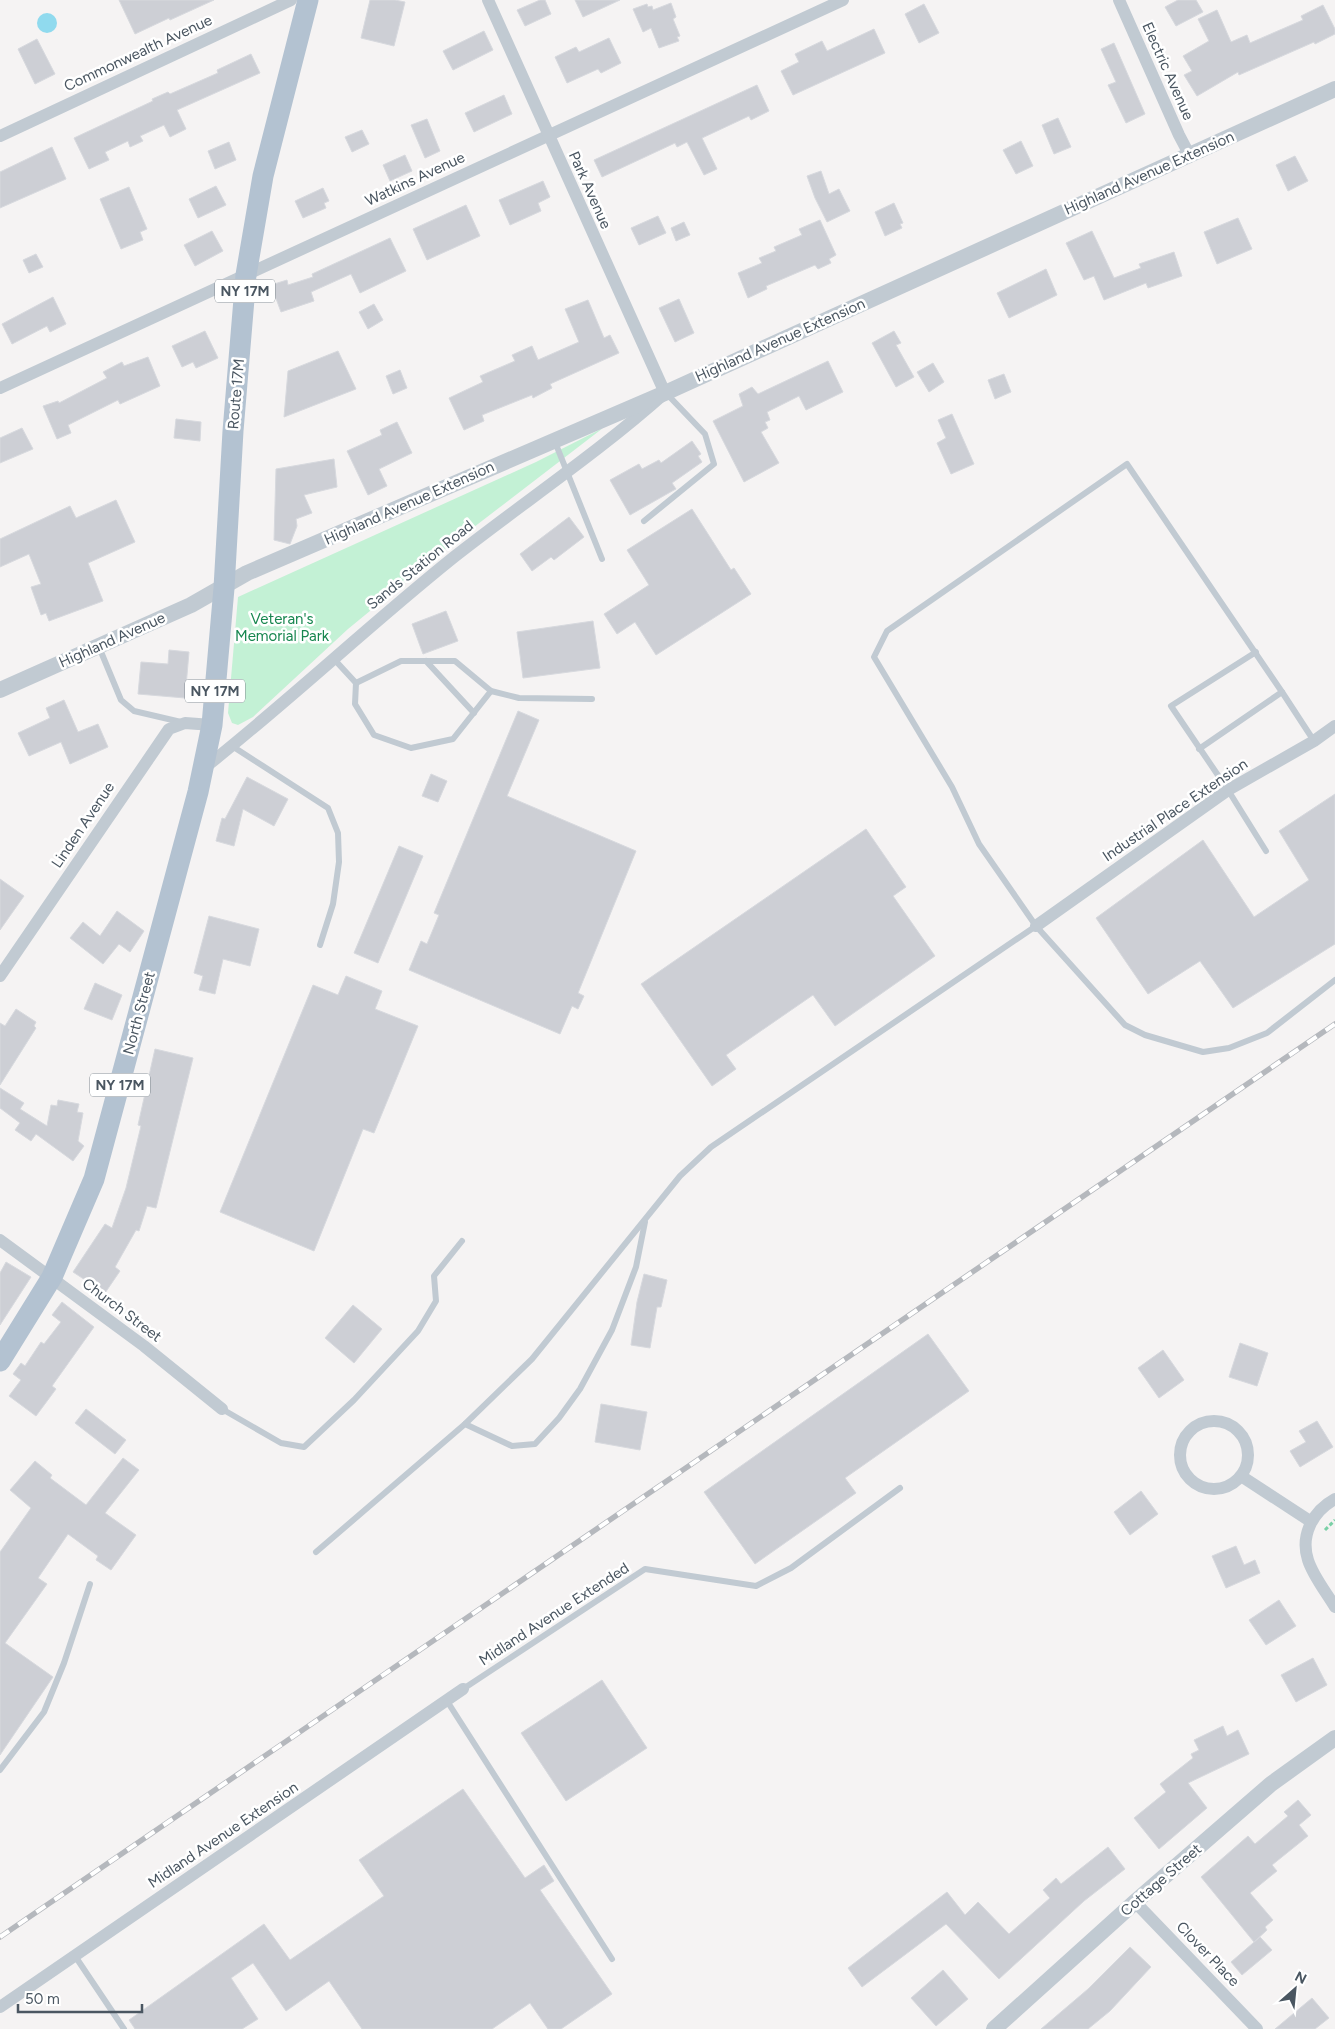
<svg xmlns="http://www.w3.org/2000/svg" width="1335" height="2029" font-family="Figtree,sans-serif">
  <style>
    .green { fill: #c3f1d5 }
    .water { fill: #90daee }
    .building { fill: #cdcfd5; stroke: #d7d9de }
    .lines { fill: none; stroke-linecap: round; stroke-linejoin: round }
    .path { stroke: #7ad0a6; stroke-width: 3; stroke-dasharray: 4 2.5; stroke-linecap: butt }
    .service { stroke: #c1cad2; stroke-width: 6 }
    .minor { stroke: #c1cad2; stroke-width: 12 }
    .tertiary { stroke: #c1cad2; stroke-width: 16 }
    .primary { stroke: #b3c2d1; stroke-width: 21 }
    .rail-casing { stroke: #b5b8bd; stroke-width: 5.5 }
    .rail { stroke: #fff; stroke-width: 4; stroke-dasharray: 11; stroke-linecap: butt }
    .labels { text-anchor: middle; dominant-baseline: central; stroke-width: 5; stroke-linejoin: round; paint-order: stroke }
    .shield { fill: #fff; stroke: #808990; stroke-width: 1 }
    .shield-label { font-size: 14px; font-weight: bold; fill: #4a5661 }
    .street-label { font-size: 15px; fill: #4a5661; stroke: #fff }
    .park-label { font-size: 15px; fill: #17864f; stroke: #fff }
  </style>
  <rect width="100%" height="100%" fill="#f5f3f3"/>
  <polygon class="green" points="603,428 448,547 348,629 253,717 238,725 232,723 228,713 238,597 536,462"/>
  <circle class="water" cx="47" cy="23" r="10"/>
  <g class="building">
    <polygon points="119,0 214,0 170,20 169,18 135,34"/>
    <polygon points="370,0 395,0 405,2 394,46 361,38"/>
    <polygon points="540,0 545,0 551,14 525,26 517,10"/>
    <polygon points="575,0 620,0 583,17"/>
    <polygon points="1178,0 1196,0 1203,12 1176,26 1165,7"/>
    <polygon points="671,3 676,17 673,19 680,36 677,37 679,41 659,48 651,28 643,32 633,9 647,4 648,7 652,6 653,10"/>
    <polygon points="924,4 939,33 919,43 905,14"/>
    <polygon points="1323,5 1335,29 1335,34 1315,44 1314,42 1239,75 1238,72 1197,96 1184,75 1192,71 1183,56 1209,41 1198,19 1217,10 1231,42 1247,35 1250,43 1303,20 1301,16"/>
    <polygon points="874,29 885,53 793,95 781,71 799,62 795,54 822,41 827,51"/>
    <polygon points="484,31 493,50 453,70 443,51"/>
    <polygon points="609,38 621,63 601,73 598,69 567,83 555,57 576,47 579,52"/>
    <polygon points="37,39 55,74 35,84 18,49"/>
    <polygon points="1114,43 1145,114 1126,123 1108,85 1116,82 1101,49"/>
    <polygon points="251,54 260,73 177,110 186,129 170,137 164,125 140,136 143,141 130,147 128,141 105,152 109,160 89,169 74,138 153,101 152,99 168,92 170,94 218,73 217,70"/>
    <polygon points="757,85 769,111 751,120 749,116 702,138 717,169 704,175 687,142 677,147 675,143 602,177 594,160"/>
    <polygon points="504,95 512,114 474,132 465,113"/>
    <polygon points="1058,118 1071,147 1054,154 1042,125"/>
    <polygon points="427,119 440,151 425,158 411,125"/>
    <polygon points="362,130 369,144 352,152 345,137"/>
    <polygon points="1021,141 1033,166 1016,174 1003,150"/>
    <polygon points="229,142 236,160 215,169 208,151"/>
    <polygon points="52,147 66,179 0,208 0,172"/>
    <polygon points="405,155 412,171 390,181 383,165"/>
    <polygon points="1295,156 1308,181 1288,191 1276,165"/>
    <polygon points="821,171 829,194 839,189 850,211 827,222 815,198 807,176"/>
    <polygon points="543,181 550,197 538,203 541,211 510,225 499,200"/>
    <polygon points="216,186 226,205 198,218 189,199"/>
    <polygon points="129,187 147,229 140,232 143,240 121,249 100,199"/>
    <polygon points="323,188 329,201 324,203 326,208 303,218 295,201"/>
    <polygon points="894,203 903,223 900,224 902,228 885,236 875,212"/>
    <polygon points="466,205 480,236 427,260 413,229"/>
    <polygon points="658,216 666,233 639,245 631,228"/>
    <polygon points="1238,218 1252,249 1217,264 1204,232"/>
    <polygon points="820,220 836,255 829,259 831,263 818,269 815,265 766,286 767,289 748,298 738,273 762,263 759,258 776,251 774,247 802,235 799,229"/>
    <polygon points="684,222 690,235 676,241 671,228"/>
    <polygon points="212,231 223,251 195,266 184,245"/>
    <polygon points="1092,231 1114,278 1141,268 1139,264 1174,252 1182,276 1148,288 1146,283 1104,300 1094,276 1084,280 1066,243"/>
    <polygon points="390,238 406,271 360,293 351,274 311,292 314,301 281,312 271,285 287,280 288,285 313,277 312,274"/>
    <polygon points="36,254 43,267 29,273 23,260"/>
    <polygon points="1046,269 1057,295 1009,318 997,293"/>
    <polygon points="53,297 66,324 50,332 47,326 12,344 2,324"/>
    <polygon points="679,299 694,333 675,342 659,308"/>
    <polygon points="588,300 604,338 610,335 619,353 550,384 552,388 533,398 532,395 482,415 484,421 464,430 449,398 483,382 480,376 515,361 512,355 532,346 538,360 579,342 565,309"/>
    <polygon points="374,304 383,320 368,329 359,312"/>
    <polygon points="205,331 218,358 196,368 193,362 182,367 172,346"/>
    <polygon points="894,331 901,343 896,345 914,377 896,387 872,343"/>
    <polygon points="338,351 356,389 284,417 288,371"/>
    <polygon points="148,357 160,386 120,404 118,400 68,425 71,433 57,439 43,406 58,401 59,403 107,378 103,372 122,362 124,366"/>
    <polygon points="828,361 843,392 806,410 799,396 767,412 770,420 765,422 768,428 761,432 779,463 744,482 713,421 743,406 739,394 752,387 758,394"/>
    <polygon points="933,363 944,382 929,392 917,372"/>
    <polygon points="400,370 407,388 393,394 386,376"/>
    <polygon points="1004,374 1011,392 995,399 988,380"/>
    <polygon points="952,414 974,464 951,474 937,443 946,438 938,420"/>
    <polygon points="176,419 201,422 200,441 174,438"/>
    <polygon points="397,422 412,453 379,469 387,486 368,495 347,451 382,435 380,430"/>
    <polygon points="22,428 33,449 0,463 0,438"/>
    <polygon points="692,441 701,454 698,456 702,462 672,483 676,489 674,490 630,515 610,480 639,464 642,469 659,460 661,463"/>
    <polygon points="334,459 337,487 304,495 312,513 296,519 297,526 290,544 274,540 276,469"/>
    <polygon points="116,500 135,542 88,563 103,601 49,621 46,613 41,615 31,587 41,584 29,554 0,567 0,539 70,506 76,518"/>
    <polygon points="692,509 731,570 734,568 751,594 656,655 635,622 617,634 604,614 649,585 627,550"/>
    <polygon points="569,517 584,537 554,560 551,557 532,571 520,554"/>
    <polygon points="446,611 458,641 423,654 412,624"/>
    <polygon points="593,621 600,668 523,678 517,632"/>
    <polygon points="169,650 189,652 185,698 138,694 141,662 168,664"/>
    <polygon points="64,700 78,732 98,724 108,747 70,764 61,742 29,756 18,733 50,718 46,708"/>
    <polygon points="518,711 539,720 507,796 636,851 578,993 584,996 578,1009 572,1006 560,1034 409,970 421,941 427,944 439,915 434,913"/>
    <polygon points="431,774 447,781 438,802 422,796"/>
    <polygon points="247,777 288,799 274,826 243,809 234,846 216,841 222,818 225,819"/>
    <polygon points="1335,794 1335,944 1233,1008 1200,961 1148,994 1096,918 1203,840 1254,917 1309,880 1279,831"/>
    <polygon points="866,829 906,887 893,896 935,956 835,1026 813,995 726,1055 736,1069 712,1086 641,984"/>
    <polygon points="399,846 423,856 378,963 354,953"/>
    <polygon points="0,879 24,896 0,930"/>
    <polygon points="117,911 144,931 130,952 119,944 103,964 70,938 83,922 100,936"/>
    <polygon points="209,916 259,929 250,966 223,959 215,994 199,990 203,976 194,973"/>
    <polygon points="346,976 382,991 375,1009 418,1026 374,1133 363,1129 314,1251 220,1212 313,985 338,995"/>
    <polygon points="95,983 122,995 112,1020 84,1009"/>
    <polygon points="16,1009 36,1022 34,1026 36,1028 0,1085 0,1023 5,1026"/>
    <polygon points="155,1049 193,1058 156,1208 147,1206 139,1231 136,1230 115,1267 120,1271 105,1293 73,1272 105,1224 112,1228 126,1188 141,1126 138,1125"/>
    <polygon points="0,1088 24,1103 20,1109 47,1126 51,1105 57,1106 58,1100 79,1104 77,1112 83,1113 78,1141 84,1146 73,1161 36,1134 31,1141 15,1130 20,1123 0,1108"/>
    <polygon points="6,1262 31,1277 0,1325 0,1273"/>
    <polygon points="644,1274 667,1280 661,1307 657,1307 650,1348 631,1345 637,1302"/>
    <polygon points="62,1302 94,1327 52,1386 56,1389 36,1416 9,1396 21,1380 13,1374 21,1363 25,1366 41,1342 44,1344 61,1322 52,1315"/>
    <polygon points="353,1305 382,1329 354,1363 325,1338"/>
    <polygon points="928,1334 969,1391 845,1478 856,1493 755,1564 704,1492"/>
    <polygon points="1240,1343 1268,1353 1257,1386 1229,1377"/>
    <polygon points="1163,1350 1184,1380 1159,1398 1138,1368"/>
    <polygon points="601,1404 647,1412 640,1450 595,1442"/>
    <polygon points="86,1409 126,1440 115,1454 75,1423"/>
    <polygon points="1317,1421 1333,1447 1300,1467 1290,1451 1306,1442 1299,1431"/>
    <polygon points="123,1458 139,1470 105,1513 136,1535 111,1570 96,1560 98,1556 68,1534 38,1578 47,1584 5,1643 53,1677 0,1755 0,1552 31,1508 10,1490 35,1461 52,1475 50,1478 86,1505"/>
    <polygon points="1141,1491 1158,1514 1130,1535 1114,1512"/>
    <polygon points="1236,1546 1244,1565 1255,1560 1260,1573 1226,1588 1212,1556"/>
    <polygon points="1279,1600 1296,1626 1266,1645 1249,1620"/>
    <polygon points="1313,1658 1327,1685 1296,1702 1281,1675"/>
    <polygon points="602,1680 647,1748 566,1801 521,1733"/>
    <polygon points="1223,1726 1227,1736 1238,1730 1249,1754 1188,1783 1207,1808 1159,1849 1134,1818 1166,1792 1160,1784 1193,1758 1191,1754 1199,1750 1194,1740"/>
    <polygon points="463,1789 525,1878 544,1865 554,1881 540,1890 612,1994 561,2029 548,2029 530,2003 492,2029 362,2029 329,1981 286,2011 253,1963 231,1978 258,2019 242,2029 135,2029 129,2020 264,1924 290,1960 384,1896 359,1860"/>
    <polygon points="1298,1800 1311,1815 1299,1825 1308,1836 1272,1865 1277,1871 1250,1893 1273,1920 1265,1927 1267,1930 1254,1942 1201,1877 1248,1836 1255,1844 1288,1816 1284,1812"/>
    <polygon points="1108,1847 1125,1869 1084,1901 999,1979 946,1924 862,1987 848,1968 947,1892 965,1915 978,1902 1009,1934 1050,1898 1043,1890 1056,1878 1061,1884"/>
    <polygon points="1260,1937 1272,1950 1242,1975 1231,1962"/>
    <polygon points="1130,1947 1151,1967 1110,2011 1088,2029 1041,2029 1088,1989"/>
    <polygon points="943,1970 968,1999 936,2026 911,1998"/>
    <polygon points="1312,1998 1329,2018 1315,2029 1275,2029"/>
  </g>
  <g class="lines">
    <polyline class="path" points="1325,1530 1335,1520"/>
    <g class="service">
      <polyline points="555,442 602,559"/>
      <polyline points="644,521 714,464 705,434 666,393"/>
      <polyline points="99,647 121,700 134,711 181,722"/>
      <polyline points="1256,652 1171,706 1228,790 1266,851"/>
      <polyline points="333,658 356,683 401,661 455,661 491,691 519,698 592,699"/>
      <polyline points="426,661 474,713"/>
      <polyline points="356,683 355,704 374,735 411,748 453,739 491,691"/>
      <polyline points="1282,692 1314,741"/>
      <polyline points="232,746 328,808 338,833 339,862 333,904 320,945"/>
      <polyline points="1199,749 1282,692 1127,464 887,631 874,657 952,787 979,844 1036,926 1125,1025 1145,1035 1203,1052 1229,1048 1267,1033 1335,980"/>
      <polyline points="222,1409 281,1443 304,1447 354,1400 418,1331 436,1301 434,1276 462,1241"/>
      <polyline points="465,1424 512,1446 535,1444 559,1418 580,1389 612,1330 636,1267 645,1222"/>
      <polyline points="316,1552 465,1424 532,1359 680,1176 711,1147 1036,926"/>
      <polyline points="463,1689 645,1569 756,1586 791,1568 900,1488"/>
      <polyline points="447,1701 612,1959"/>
      <polyline points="0,1770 44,1712 64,1663 90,1584"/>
      <polyline points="75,1956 124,2029"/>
    </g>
    <g class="minor">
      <polyline points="1119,0 1179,135 1189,154"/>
      <polyline points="0,136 291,0"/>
      <polyline points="0,388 843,0"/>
      <path d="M203,769C289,701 368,626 454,557C524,502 599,452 665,393L488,0"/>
      <polyline points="1036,926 1228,790 1314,741 1335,726"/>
      <polyline points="0,976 169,729 185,723 212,725"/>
      <polyline points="0,1240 144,1346 222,1409"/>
      <circle cx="1214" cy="1455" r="34"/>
      <polyline points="1241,1476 1310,1521"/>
      <path d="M1335,1499C1313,1511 1300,1535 1308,1560C1313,1576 1326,1592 1335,1607"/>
      <polyline points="1135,1902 1257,2029"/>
      <polyline points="0,2007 463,1689"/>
    </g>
    <g class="tertiary">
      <polyline points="0,690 191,605 247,573 665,393 1335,89"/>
      <polyline points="994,2029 1135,1902 1271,1784 1335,1738"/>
    </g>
    <polyline class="primary" points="0,1361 52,1277 94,1179 198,792 212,725 224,588 233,431 246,275 263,176 308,0"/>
    <defs>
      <polyline id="rail" points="0,1937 1335,1024"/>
    </defs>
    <use href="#rail" class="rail-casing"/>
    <use href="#rail" class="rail"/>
  </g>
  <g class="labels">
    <g class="shield">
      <rect x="215" y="279.5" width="60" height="23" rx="4"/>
      <rect x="185" y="679.5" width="60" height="23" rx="4"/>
      <rect x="90" y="1073.5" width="60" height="23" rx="4"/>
    </g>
    <g class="shield-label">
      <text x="245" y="291">NY 17M</text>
      <text x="215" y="691">NY 17M</text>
      <text x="120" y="1085">NY 17M</text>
    </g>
    <g class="street-label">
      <text transform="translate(138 53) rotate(-25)">Commonwealth Avenue</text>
      <text transform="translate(1168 71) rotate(66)">Electric Avenue</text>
      <text transform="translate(1149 173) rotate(-24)">Highland Avenue Extension</text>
      <text transform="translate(415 179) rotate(-25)">Watkins Avenue</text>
      <text transform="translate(590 190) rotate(66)">Park Avenue</text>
      <text transform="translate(780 340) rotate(-24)">Highland Avenue Extension</text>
      <text transform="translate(236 394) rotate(-85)">Route 17M</text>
      <text transform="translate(409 503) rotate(-24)">Highland Avenue Extension</text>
      <text transform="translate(420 565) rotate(-39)">Sands Station Road</text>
      <text transform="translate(112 640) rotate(-24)">Highland Avenue</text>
      <text transform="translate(1175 810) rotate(-34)">Industrial Place Extension</text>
      <text transform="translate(83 825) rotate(-56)">Linden Avenue</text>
      <text transform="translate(139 1013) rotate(-75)">North Street</text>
      <text transform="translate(122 1310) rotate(37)">Church Street</text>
      <text transform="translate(554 1614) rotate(-33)">Midland Avenue Extended</text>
      <text transform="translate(223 1835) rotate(-34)">Midland Avenue Extension</text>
      <text transform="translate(1161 1880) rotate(-41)">Cottage Street</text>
      <text transform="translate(1208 1954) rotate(46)">Clover Place</text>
    </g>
    <g class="park-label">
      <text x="282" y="619">Veteran's<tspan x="282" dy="17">Memorial Park</tspan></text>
    </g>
  </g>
  <g transform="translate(1295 1989) rotate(27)" stroke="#ffffff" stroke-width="4" paint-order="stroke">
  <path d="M0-4L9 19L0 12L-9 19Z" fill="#4a5661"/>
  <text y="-8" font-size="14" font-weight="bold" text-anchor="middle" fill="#4a5661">N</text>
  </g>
  <path d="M18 2004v8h124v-8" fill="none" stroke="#4a5661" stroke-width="2.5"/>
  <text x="25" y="2004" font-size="15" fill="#4a5661" stroke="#ffffff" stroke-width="4" paint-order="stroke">50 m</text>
</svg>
